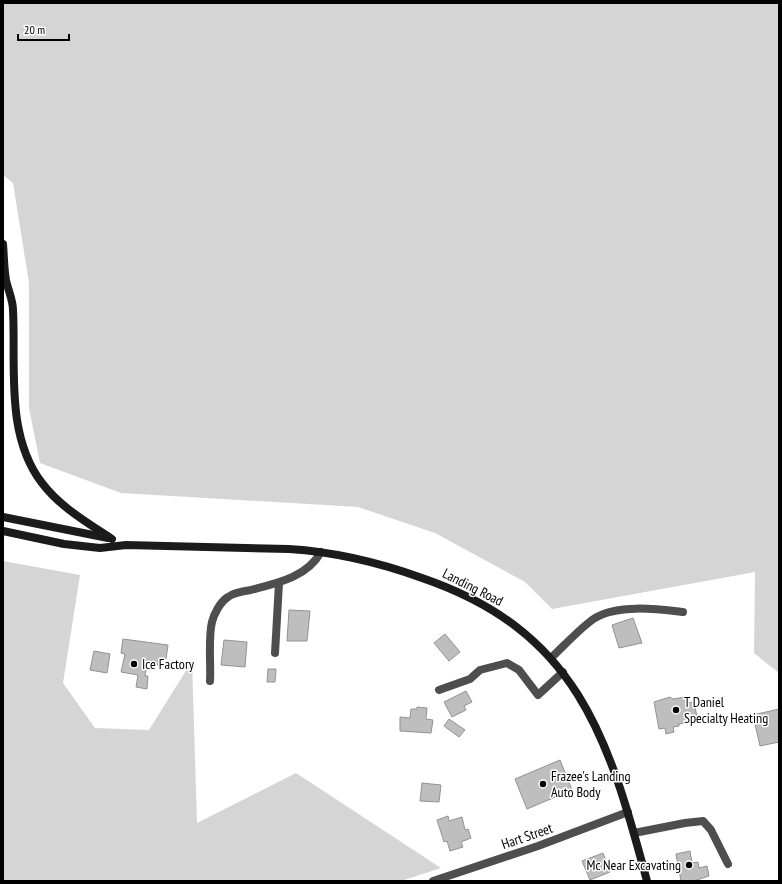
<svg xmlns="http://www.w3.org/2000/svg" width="782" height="884" font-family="'PT Sans Narrow',sans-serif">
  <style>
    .green { fill: #d5d5d5 }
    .building { fill: #bebebe; stroke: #929292 }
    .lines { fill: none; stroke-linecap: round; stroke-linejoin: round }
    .service { stroke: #4e4e4e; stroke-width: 8 }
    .minor { stroke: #4e4e4e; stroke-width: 8 }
    .secondary { stroke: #1b1b1b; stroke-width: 8 }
    .poi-dot { fill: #000; stroke: #fff; stroke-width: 1.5 }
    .labels { text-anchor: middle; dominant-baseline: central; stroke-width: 3; stroke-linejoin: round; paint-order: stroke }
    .street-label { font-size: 14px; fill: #000; stroke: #fff }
    .poi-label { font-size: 14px; fill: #000; stroke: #fff; text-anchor: start }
  </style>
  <rect width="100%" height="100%" fill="#fff"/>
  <g class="green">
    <polygon points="3,3 779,3 779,673 754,653 755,572 552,609 525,582 435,533 358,507 121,493 40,463 29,408 29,283 13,183 3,175"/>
    <polygon points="3,561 80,575 63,683 95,728 149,730 192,661 197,823 296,773 441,868 401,881 3,881"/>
  </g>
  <g class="building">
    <polygon points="289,610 310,611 307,641 287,641"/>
    <polygon points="633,618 642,643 619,648 612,625"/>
    <polygon points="445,634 460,652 449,661 434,643"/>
    <polygon points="123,639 168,645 166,659 162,658 162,666 147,663 145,676 148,676 147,689 136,687 138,675 121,672 125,654 121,653"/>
    <polygon points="224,640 247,642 245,667 221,665"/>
    <polygon points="94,651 110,654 107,673 90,670"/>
    <polygon points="268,669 276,669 275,682 267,682"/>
    <polygon points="466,691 472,702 464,706 466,710 452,717 444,702"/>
    <polygon points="670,697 673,699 685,697 687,703 694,702 697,717 689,718 690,722 679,724 679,726 673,727 674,732 666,734 665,728 659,729 654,702"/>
    <polygon points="417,707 427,708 426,719 433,720 431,733 400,731 400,717 410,718 411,709 417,709"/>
    <polygon points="779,709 779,742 760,746 753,715"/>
    <polygon points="449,719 465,730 459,737 444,726"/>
    <polygon points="560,760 572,790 527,809 515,779"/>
    <polygon points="422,783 441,785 439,802 420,801"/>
    <polygon points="448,816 449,821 462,817 465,830 468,829 471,838 461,842 463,847 450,851 447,841 444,842 437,820"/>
    <polygon points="690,851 692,863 698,862 699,868 707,866 709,876 694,881 681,881 676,854"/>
    <polygon points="603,853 610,872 590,880 582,861"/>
  </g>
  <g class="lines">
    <g class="service">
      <polyline points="275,653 279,583"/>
      <path d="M551,658C564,646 581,627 595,618C618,604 657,609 683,612"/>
      <path d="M210,681C211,665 208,637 212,622C214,614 220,602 228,597C233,593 244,591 251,590C278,583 307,577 321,552"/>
      <polyline points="439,690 470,679 480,670 507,663 519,670 538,695 563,672"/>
      <polyline points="634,833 685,823 703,821 711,830 728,864"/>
    </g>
    <polyline class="minor" points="433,881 538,846 628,812"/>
    <g class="secondary">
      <path d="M3,244C4,256 4,269 6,280C8,290 13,300 13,310C16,366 5,435 42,483C60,507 88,523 112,539"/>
      <polyline points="3,517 108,538"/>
      <path d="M3,531L64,544L100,548L126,545L289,549C336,552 378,562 422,578C577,631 608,736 647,881"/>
    </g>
  </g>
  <g class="poi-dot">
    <circle cx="134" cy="664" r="4"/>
    <circle cx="676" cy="710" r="4"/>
    <circle cx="543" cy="784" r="4"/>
    <circle cx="689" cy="865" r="4"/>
  </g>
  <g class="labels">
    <g class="street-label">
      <text transform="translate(473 587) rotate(27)">Landing Road</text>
      <text transform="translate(527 836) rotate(-19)">Hart Street</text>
    </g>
    <g class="poi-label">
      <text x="142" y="664">Ice Factory</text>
      <text x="684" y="702">T Daniel<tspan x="684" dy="16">Specialty Heating</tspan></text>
      <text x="551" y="776">Frazee's Landing<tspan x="551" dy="16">Auto Body</tspan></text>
      <text x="681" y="865" text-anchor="end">Mc Near Excavating</text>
    </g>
  </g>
  <rect width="782" height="884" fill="none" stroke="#000000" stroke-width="8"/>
  <path d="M18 34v6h51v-6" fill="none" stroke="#000000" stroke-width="2"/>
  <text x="24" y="34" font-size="12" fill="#000000" stroke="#ffffff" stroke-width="3" paint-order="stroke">20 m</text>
</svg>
